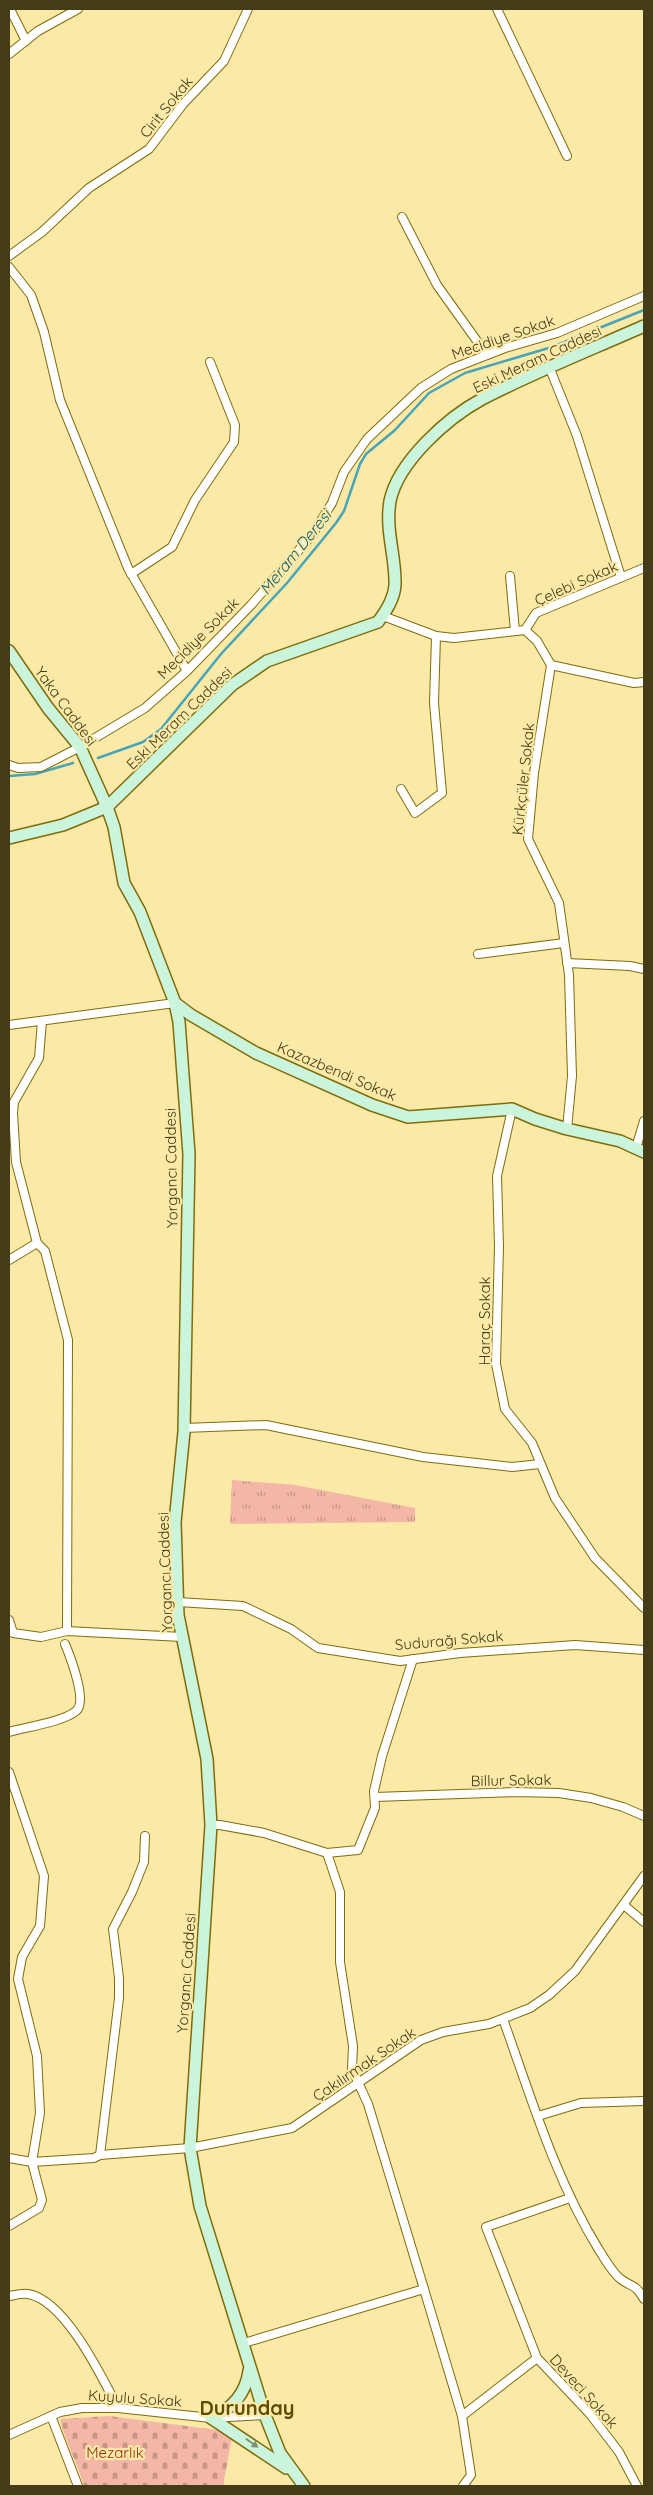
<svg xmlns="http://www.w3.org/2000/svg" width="653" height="2495" font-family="Quicksand,sans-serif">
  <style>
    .cemetery { fill: url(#cemetery-stones) }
    .park { fill: url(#park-tufts) }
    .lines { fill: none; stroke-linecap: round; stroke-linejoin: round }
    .stream { stroke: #47a4b9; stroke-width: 2.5 }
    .street-casing { stroke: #816c09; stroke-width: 10 }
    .secondary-casing { stroke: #816c09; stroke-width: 14 }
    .street { stroke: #fff; stroke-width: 8 }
    .secondary { stroke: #caf4dc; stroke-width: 11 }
    .oneway { fill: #808e70 }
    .labels { text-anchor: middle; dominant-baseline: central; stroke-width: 4.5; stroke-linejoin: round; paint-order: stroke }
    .street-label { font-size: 15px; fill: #443b18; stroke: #fbe9a7 }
    .park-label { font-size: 15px; fill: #952b0e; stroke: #fbe9a7 }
    .water-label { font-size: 16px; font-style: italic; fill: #105d6d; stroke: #fbe9a7 }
    .district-label { font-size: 20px; font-weight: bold; fill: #5e4e04; stroke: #fbe9a7 }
  </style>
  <defs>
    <pattern id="cemetery-stones" width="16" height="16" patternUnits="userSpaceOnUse" patternTransform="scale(1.25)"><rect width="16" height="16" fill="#f4b7a7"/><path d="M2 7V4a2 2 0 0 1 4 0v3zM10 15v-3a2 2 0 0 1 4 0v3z" fill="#c79687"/></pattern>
    <pattern id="park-tufts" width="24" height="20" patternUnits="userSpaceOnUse" patternTransform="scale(1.25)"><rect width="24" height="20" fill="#f4b7a7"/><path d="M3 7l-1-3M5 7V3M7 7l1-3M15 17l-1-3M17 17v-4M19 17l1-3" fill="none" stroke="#c79687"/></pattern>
  </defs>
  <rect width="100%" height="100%" fill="#fbe9a7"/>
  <path class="cemetery" d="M109,2416L233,2432L223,2486H84C77,2462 66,2444 60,2419Z"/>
  <polygon class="park" points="232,1480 295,1485 415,1508 415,1522 230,1524"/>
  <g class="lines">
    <g class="stream">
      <polyline points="98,758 143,742 161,729 221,654 287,583 336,523 344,511 360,464 366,454 395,430 429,393 465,373 552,347 644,310"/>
      <polyline points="9,776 35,774 73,763"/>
    </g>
    <defs>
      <g id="street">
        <polyline points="10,9 26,41"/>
        <polyline points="497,9 567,156"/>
        <polyline points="9,54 38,31 78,9"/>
        <polyline points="402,217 437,285 487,355"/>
        <polyline points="9,256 42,232 89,188 149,149 183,104 224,61 248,9"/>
        <polyline points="9,267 31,295 44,332 60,400 128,568 187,671"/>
        <polyline points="550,369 577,436 621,577"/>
        <polyline points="131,574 172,547 195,500 234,442 235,425 210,362"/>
        <polyline points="510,576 515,631"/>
        <polyline points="383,616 436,636 454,638 525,630 537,641 551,665 634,683 644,682"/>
        <polyline points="525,630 536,613 644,568"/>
        <polyline points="551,665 534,773 528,839 559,903 569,975 572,1076 567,1129"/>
        <polyline points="9,765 18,768 41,767 80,747 145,708 187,671 251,605 312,535 332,503 344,472 367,439 421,388 451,369 505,348 557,333 644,296"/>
        <polyline points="401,789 415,813 442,793 434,703 436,636"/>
        <polyline points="478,954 564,943"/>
        <polyline points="567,963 630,966 644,969"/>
        <polyline points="42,1021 39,1058 14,1102 13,1113 16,1162 37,1243 45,1251 68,1340 67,1631"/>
        <polyline points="9,1025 175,1003"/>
        <polyline points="512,1109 497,1176 499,1246 496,1364 505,1409 532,1443 555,1498 595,1558 644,1608"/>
        <polyline points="636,1148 644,1121"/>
        <polyline points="9,1260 37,1243"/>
        <polyline points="184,1428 266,1425 423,1457 512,1467 540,1464"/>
        <polyline points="178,1602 243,1606 291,1629 318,1648 400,1661 460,1653 575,1645 644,1650"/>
        <polyline points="9,1620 13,1633 41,1637 67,1631 182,1637"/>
        <path d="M9,1732C26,1727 63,1722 76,1711C88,1702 70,1656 65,1644"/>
        <polyline points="9,1772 44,1876 40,1926 22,1957 18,1979 37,2056 40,2113 32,2162 94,2158 100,2155 119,1998 119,1978 113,1929 132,1892 144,1862 145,1836"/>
        <polyline points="375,1797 514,1792 559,1793 591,1798 623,1807 644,1816"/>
        <polyline points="211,1825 220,1825 264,1833 327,1853 358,1850 375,1808 374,1791 382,1756 413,1659"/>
        <polyline points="327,1853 340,1892 340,1962 353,2046 352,2069 368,2104 424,2289"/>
        <polyline points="625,1906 644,1922"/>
        <path d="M503,2019C531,2097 555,2179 599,2250C605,2259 613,2274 622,2280C635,2289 634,2283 644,2299"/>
        <polyline points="538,2116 581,2103 644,2101"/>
        <polyline points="100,2155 190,2148 292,2128 421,2040 443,2032 489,2024 530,2008 549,1995 575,1971 644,1876"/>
        <polyline points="9,2158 32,2162 42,2200 39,2208 9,2226"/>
        <polyline points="570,2198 486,2227 537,2358 590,2414 619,2452 637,2486"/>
        <path d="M9,2296C15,2295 22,2293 28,2294C65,2300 102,2377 118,2408"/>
        <polyline points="244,2343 424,2289 462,2416"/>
        <polyline points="51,2416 78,2486"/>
        <polyline points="9,2435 60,2412 82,2408 118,2408 211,2418 265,2415"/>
        <polyline points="463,2486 471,2475 462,2416 537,2358"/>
      </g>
      <g id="secondary">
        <polyline points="9,651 48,708 80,747 107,807 114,827 124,883 140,912 175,1003 179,1022 189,1154 184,1432 175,1522 178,1615 207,1759 211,1825 190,2148 200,2206 265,2415 280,2453 304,2486"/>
        <path d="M9,838L63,825L107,807L232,685L267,661L378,622C386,611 394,599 395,585C396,557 385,531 390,501C398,462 447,418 482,399C534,372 590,350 644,326"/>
        <polyline points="175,1003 191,1015 256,1053 372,1105 408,1117 512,1109 535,1119 567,1129 620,1141 644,1152"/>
        <polyline points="211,2418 286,2468"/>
        <path d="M211,2418C232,2409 246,2393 249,2371"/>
      </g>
    </defs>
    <use href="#street" class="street-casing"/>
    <use href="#secondary" class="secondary-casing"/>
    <use href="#street" class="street"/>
    <use href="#secondary" class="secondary"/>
  </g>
  <defs><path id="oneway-solid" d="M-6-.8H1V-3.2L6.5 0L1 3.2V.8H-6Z" transform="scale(1.25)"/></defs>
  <use class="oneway" href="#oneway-solid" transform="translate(252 2443) rotate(35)"/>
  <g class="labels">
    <g class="street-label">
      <text transform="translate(166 107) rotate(-51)">Cirit Sokak</text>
      <text transform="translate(503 337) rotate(-19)">Mecidiye Sokak</text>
      <text transform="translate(537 359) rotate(-25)">Eski Meram Caddesi</text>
      <text transform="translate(576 583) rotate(-24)">Çelebi Sokak</text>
      <text transform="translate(198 638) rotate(-45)">Mecidiye Sokak</text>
      <text transform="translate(66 706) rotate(54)">Yaka Caddesi</text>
      <text transform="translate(179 718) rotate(-44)">Eski Meram Caddesi</text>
      <text transform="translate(523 779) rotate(-84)">Kürkçüler Sokak</text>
      <text transform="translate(337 1071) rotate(23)">Kazazbendi Sokak</text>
      <text transform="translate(171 1168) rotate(-91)">Yorgancı Caddesi</text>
      <text transform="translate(484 1321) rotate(-90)">Haraç Sokak</text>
      <text transform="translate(165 1572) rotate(-92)">Yorgancı Caddesi</text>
      <text transform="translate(449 1640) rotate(-5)">Sudurağı Sokak</text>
      <text transform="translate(511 1780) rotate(-1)">Billur Sokak</text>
      <text transform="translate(186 1973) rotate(-86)">Yorgancı Caddesi</text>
      <text transform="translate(364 2064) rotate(-34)">Çakılırmak Sokak</text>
      <text transform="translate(584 2391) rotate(48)">Deveci Sokak</text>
      <text transform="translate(135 2398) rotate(4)">Kuyulu Sokak</text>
    </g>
    <g class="park-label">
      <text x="115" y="2452">Mezarlık</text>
    </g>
    <g class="water-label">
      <text transform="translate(295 552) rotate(-51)">Meram Deresi</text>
    </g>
    <g class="district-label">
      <text x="247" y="2407">Durunday</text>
    </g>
  </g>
  <rect width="653" height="2495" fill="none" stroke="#443b18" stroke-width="20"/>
</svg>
